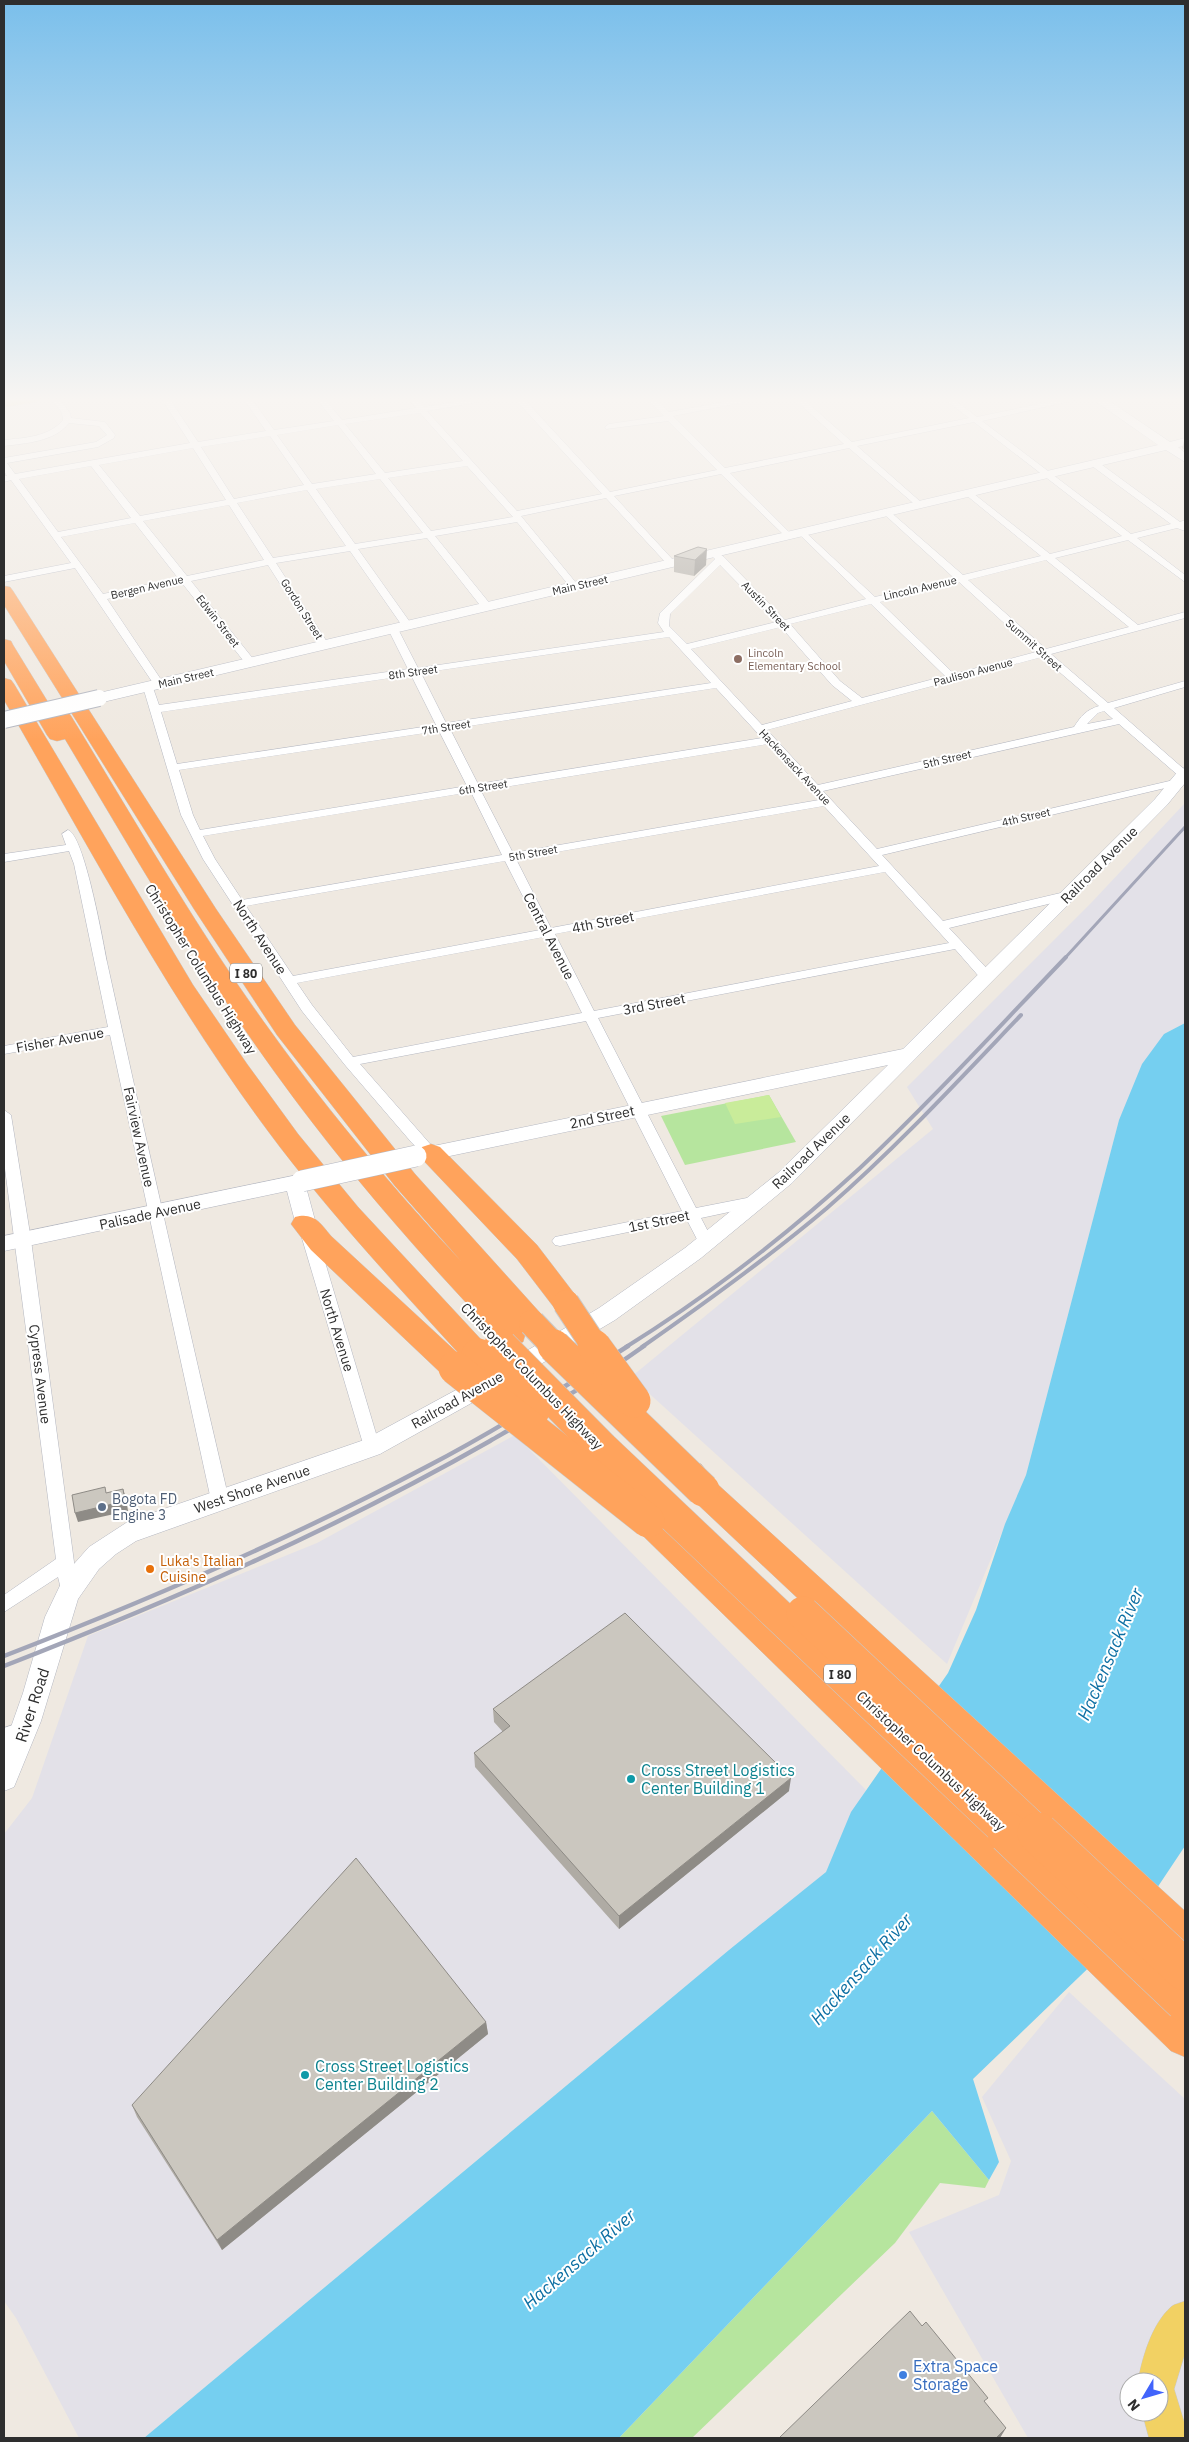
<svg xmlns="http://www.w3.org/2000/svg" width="1189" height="2442" font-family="'IBM Plex Sans',sans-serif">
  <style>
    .industrial { fill: #e3e1e8; fill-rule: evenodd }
    .green { fill: #b6e59e }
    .pitch { fill: #c9ec9a }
    .water { fill: #75cff0 }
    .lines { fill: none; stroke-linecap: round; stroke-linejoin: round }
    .street-casing { stroke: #b4b7c1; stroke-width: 1 }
    .secondary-casing { stroke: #b4b7c1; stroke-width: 1 }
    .primary-casing { stroke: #c9c9c9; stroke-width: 1 }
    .highway-casing { stroke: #c9c9c9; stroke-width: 1 }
    .street { fill: #fff; fill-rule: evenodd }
    .secondary { fill: #fff; fill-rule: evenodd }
    .primary { fill: #f2d163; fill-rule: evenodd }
    .highway { fill: #ffa35c; fill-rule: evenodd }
    .rail-far2 { stroke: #a3a6b8; stroke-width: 3 }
    .rail-far1 { stroke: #a3a6b8; stroke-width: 4 }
    .rail { stroke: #a3a6b8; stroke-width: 4.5 }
    .secondary-bridge-far1-casing { stroke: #b4b7c1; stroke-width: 18; stroke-linecap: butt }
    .secondary-bridge-casing { stroke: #b4b7c1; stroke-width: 22; stroke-linecap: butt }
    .highway-bridge-far2-casing { stroke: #c9c9c9; stroke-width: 28; stroke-linecap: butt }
    .highway-bridge-far1-casing { stroke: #c9c9c9; stroke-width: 34; stroke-linecap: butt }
    .highway-bridge-casing { stroke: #c9c9c9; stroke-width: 42; stroke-linecap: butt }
    .secondary-bridge-far1 { stroke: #fff; stroke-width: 16 }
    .secondary-bridge { stroke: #fff; stroke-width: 21 }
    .highway-bridge-far2 { stroke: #ffa35c; stroke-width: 26 }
    .highway-bridge-far1 { stroke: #ffa35c; stroke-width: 33 }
    .highway-bridge { stroke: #ffa35c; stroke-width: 41 }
    .wall { fill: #afaba4 }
    .shaded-wall { fill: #8e8b86 }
    .building { fill: #cbc7bf; stroke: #8e8b86 }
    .education-dot { fill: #8d6e63; stroke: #fff; stroke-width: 2 }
    .service-dot { fill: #5c6f8a; stroke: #fff; stroke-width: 2 }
    .food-dot { fill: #e8710a; stroke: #fff; stroke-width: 2 }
    .culture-dot { fill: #0f9aa8; stroke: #fff; stroke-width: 2 }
    .shop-dot { fill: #3f7fe0; stroke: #fff; stroke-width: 2 }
    .labels { text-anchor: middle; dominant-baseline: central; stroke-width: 4; stroke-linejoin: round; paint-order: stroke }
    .far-street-label { font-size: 11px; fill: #2e2e2e; stroke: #fff }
    .far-education-label { font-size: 11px; fill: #785e54; stroke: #fff; text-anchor: start }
    .shield { fill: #fff; stroke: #6d6d6d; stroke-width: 1 }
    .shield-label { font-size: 12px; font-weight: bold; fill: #2e2e2e }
    .street-label { font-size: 14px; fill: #2e2e2e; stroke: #fff }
    .service-label { font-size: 14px; fill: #4e5e75; stroke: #fff; text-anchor: start }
    .food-label { font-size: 14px; fill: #c56008; stroke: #fff; text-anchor: start }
    .near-street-label { font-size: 16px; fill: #2e2e2e; stroke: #fff }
    .near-culture-label { font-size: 16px; fill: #0d838f; stroke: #fff; text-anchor: start }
    .near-shop-label { font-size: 16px; fill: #366cbe; stroke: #fff; text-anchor: start }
    .near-water-label { font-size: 18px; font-style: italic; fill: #0d6fa3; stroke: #fff }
  </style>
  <rect width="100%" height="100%" fill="#efe9e1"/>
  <g class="industrial">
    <polygon points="1185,803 1185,1023 1164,1034 1119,1120 1026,1475 947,1664 631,1377 933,1129 907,1087 1091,903"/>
    <polygon points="515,1435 866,1790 826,1872 658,2009 144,2438 79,2438 16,2318 4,2301 4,1834 32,1798 88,1636 317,1543"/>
    <path d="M1069,1992L1185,2099V2438H1028L909,2232L999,2195L1011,2161L982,2097ZM1129,2382H1159V2412H1129Z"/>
  </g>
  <g class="green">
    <polygon points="769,1095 796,1142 685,1165 661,1116"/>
    <polygon points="932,2111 989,2180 985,2188 940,2183 895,2243 692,2438 619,2438"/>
  </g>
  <polygon class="pitch" points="769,1095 781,1117 735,1124 725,1103"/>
  <polygon class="water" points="1185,1023 1185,1846 1131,1927 973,2079 999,2162 989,2180 932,2111 619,2438 144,2438 729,1950 826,1872 851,1812 948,1673 976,1610 1005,1524 1026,1475 1119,1120 1142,1064 1164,1034"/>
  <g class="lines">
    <defs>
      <g id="street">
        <path d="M51,398H59L70,413L71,418L105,422L115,435L114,438L98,447L7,463L15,474L190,443L161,398H169L198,442L266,431L243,398H251L274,430L334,421L316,398H324L342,420L416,408L407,398H415L424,407L481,398H501L427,411L517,511L602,494L514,398H523L610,492L717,470L668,421L606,429L605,427L609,424L664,416L646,398H655L669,412L747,398H765L673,416L725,468L844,444L793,398H802L852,442L969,418L943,398H952L977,417L1068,398H1084L982,421L1131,534L1171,524L1092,466V462H1098L1180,522L1185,520V531L1177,528L1137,538L1185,575V582L1128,540L1055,558L1138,625L1185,612V618L1051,654L1108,703L1185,681V687L1114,708L1185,770V778L1180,777L1119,724L823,791L877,849L1178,779L1184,782L1178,785L882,855L943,921L1069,891L1073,892L1075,895L1073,898L949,928L992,974L993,977L992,980H982L955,949L598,1018L696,1208L757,1196L762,1197L764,1201L762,1205L757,1206L701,1218L714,1243L711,1247H701L687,1220L560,1246L555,1245L552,1241L555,1237L560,1236L682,1211L586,1021L360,1064L438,1153L436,1156H426L412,1143L345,1065L302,1011L203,859L181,815L143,687L144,685H152L159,705L408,669L388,629L393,626L398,629L418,668L664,632L658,623L660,613L715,559L709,553L714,550L724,557L785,620L866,599L799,534L797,532L802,529L875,597L954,578L884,514V510L887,509L963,575L1041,556L966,495V491L969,490L1050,554L1122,536L974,422L857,446L922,503V507L919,508L849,448L730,473L791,534V538L788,539L721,474L614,496L674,561L676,563L671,566L668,565L606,498L521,516L577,584V588H571L517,522L435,536L491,605V609H483L427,538L358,549L412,625L407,628L403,627L350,551L276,563L329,645L324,648L319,645L268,565L191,581L254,660V664H246L182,583L107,599L164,684L159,687L155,686L75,568L4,582V576L71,563L11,480L4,482V476H7L4,471V458L96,442L107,435L99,426L69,423C54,442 26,443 4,446V440C24,438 49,437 63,420L62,413ZM420,413L463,461L385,473L345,424ZM338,425L376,474L312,484L277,435ZM270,436L304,485L234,499L201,447ZM193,448L226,500L140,516L99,465ZM91,466L131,518L58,532L19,479ZM467,466L513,517L431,531L388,478ZM380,479L423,533L355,544L316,489ZM307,490L346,546L273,558L237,503ZM229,505L264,560L187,576L143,521ZM135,523L178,578L103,594L61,537ZM1046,560L1129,627L1046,649L968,580ZM720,565L776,622L687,644L669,626L670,614ZM959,582L1036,652L954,674L880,602ZM871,604L945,676L862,698L840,681L790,624ZM781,627L832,685L852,701L762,725L691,649ZM669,637L711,683L446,723L421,673ZM1042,657L1099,706C1086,710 1081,716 1074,727L818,785L767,730ZM411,675L436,725L177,764L161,712ZM716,688L762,738L478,784L450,729ZM1104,711L1113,719L1087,724L1098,713ZM439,731L467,786L200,830L193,815L179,770ZM768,744L819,800L513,853L481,791ZM471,792L502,855L242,900L215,859L203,836ZM824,806L879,866L551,928L516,859ZM505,861L540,930L293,976L246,906ZM885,872L949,943L594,1011L555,934ZM544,937L582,1013L353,1057L312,1005L297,983Z"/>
        <path d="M68,830C84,834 103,941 107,962C146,1140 187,1321 229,1500L226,1505L220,1507L214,1505L211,1500L110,1035L4,1054V1046L108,1027L74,864L69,851L4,862V854L66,845L62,834Z"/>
        <polygon points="4,1110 11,1115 31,1240 78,1592 75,1597 69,1600 63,1597 58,1577 4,1612 4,1595 56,1559 4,1161"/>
        <polygon points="309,1230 314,1231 317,1235 380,1447 378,1452 372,1454 366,1452 364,1447 301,1235 304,1231"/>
        <polygon points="25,1721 32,1724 35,1730 32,1736 4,1746 4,1728"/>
      </g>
      <g id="secondary">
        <polygon points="1091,398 1105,398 1170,442 1185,438 1185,446 1178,447 1185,453 1185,462 1166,450 99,703 91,698 99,693 1158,445"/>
        <polygon points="1185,768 1185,783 1167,805 792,1183 701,1258 615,1320 529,1371 380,1454 136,1541 116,1554 99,1569 78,1599 41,1721 14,1787 4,1791 4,1747 23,1693 45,1617 66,1573 89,1547 129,1521 364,1440 513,1359 599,1308 685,1248 778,1173 888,1065 416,1163 409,1161 406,1156 409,1151 903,1049 1155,799 1179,770"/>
        <polygon points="302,1174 309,1176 312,1181 306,1187 316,1224 313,1229 305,1231 297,1229 287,1191 4,1251 4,1236"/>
      </g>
      <g id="primary">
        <polygon points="11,398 42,398 36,402 4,407 4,399"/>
        <path d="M1185,2301V2353L1174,2389L1185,2425V2438H1149L1142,2412H1159V2382H1138C1142,2358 1152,2324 1171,2307C1174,2304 1181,2303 1185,2301Z"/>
      </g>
      <g id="highway">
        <path d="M4,586L10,587L13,591L216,909L295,1025L415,1174L542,1315L547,1323L542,1331L532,1334L526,1332L523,1342L513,1345L503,1342C421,1256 343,1167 274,1071C197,965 132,851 65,739L57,741L50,739L47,735L4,661V639L11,641L13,645L54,712L61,710L68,712L71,716C126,806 179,898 238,985C305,1083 380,1175 461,1261L395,1186L277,1035L194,909L4,605Z"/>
        <path d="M4,678L11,680L14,684L193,985L247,1064L298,1134L358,1207L488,1347L493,1355L488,1363L478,1366L466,1361L470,1368L466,1376L455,1379L444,1376L311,1250L291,1224L295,1217C314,1212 320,1223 331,1236L463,1358C400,1289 337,1221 280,1147C174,1008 92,852 4,700Z"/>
        <polygon points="431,1144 440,1147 537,1245 576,1296 580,1303 576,1310 566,1313 556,1310 517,1259 422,1159 418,1153 422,1147"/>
        <polygon points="690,1461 701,1464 714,1481 1185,1911 1185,1954 1171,1949 692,1499 674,1473 679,1464"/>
        <polygon points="648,1508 659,1512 1185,2010 1185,2057 1171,2051 637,1530 632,1521 637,1512"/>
      </g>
    </defs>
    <use href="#street" class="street-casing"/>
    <use href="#secondary" class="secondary-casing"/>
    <use href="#primary" class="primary-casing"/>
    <use href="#highway" class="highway-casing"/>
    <use href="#street" class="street"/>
    <use href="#secondary" class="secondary"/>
    <use href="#primary" class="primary"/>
    <use href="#highway" class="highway"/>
    <polyline class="rail-far2" points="1065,958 1185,827"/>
    <g class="rail-far1">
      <path d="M626,1347C708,1296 789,1233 860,1168C931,1101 998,1028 1066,957"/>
      <path d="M642,1347C705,1303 768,1258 827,1208C896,1148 958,1081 1021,1015"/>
    </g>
    <g class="rail">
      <path d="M4,1656C149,1600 290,1539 428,1466C497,1430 563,1388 628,1346"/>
      <path d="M4,1666C171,1601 334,1530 490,1441C542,1411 595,1381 644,1346"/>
    </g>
    <defs>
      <polyline id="secondary-bridge-far1" points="4,720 99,698"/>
      <polyline id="secondary-bridge" points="302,1181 416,1156"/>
      <g id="highway-bridge-far2">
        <polyline points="566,1303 595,1347"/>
        <polyline points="532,1323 555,1347"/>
        <polyline points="498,1343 502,1347"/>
      </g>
      <g id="highway-bridge-far1">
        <polyline points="501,1346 602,1448 1009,1834"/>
        <polyline points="554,1346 703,1490"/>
        <polyline points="594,1346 634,1401"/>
        <polyline points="478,1355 533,1411"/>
        <polyline points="455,1368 648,1521"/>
        <polyline points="803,1613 1039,1834"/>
      </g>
      <g id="highway-bridge">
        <polyline points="1008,1833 1185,2001"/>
        <polyline points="1038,1833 1185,1970"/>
      </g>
    </defs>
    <use href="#secondary-bridge-far1" class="secondary-bridge-far1-casing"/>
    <use href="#secondary-bridge" class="secondary-bridge-casing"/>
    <use href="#highway-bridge-far2" class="highway-bridge-far2-casing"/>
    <use href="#highway-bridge-far1" class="highway-bridge-far1-casing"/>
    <use href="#highway-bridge" class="highway-bridge-casing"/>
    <use href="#secondary-bridge-far1" class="secondary-bridge-far1"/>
    <use href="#secondary-bridge" class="secondary-bridge"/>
    <use href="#highway-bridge-far2" class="highway-bridge-far2"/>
    <use href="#highway-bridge-far1" class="highway-bridge-far1"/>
    <use href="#highway-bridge" class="highway-bridge"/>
  </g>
  <g class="wall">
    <polygon points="1185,437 1185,450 1182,448"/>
    <polygon points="698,547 706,565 694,576 674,572 674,556"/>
    <polygon points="493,1709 789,1791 619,1929 475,1767 474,1753 503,1732 494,1722"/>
    <polygon points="486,2022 488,2034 222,2250 137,2117 132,2105"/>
  </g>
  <g class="shaded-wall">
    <polygon points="707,549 706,565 694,576 695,560"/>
    <polygon points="123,1489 126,1498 128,1511 78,1522 75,1513"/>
    <polygon points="791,1778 789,1791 619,1929 619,1916"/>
    <polygon points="486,2022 488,2034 222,2250 217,2240"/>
    <polygon points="1006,2428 1000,2438 996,2438"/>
  </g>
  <g class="building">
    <polygon points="698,547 707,549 695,560 674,556"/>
    <polygon points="105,1487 106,1493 123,1489 125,1501 75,1513 72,1495"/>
    <polygon points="625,1613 791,1778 619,1916 474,1753 510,1726 493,1709"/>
    <polygon points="356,1858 486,2022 217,2240 132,2105"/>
    <polygon points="910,2311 922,2326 926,2322 988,2398 984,2401 1006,2428 996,2438 779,2438"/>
  </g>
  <linearGradient id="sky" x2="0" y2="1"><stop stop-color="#7abfeb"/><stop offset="0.54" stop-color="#f8f5f2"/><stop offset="1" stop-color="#f8f5f2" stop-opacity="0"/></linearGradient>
  <rect width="1189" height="740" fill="url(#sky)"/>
  <circle class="education-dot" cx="738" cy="659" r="5"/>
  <circle class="service-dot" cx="102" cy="1507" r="5"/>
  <circle class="food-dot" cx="150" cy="1569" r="5"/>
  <g class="culture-dot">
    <circle cx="631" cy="1779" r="5"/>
    <circle cx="305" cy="2075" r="5"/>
  </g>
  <circle class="shop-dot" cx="903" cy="2375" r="5"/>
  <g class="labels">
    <g class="far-street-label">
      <text transform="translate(580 585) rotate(-13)">Main Street</text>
      <text transform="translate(147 587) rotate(-13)">Bergen Avenue</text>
      <text transform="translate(920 588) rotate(-13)">Lincoln Avenue</text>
      <text transform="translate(766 606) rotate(46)">Austin Street</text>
      <text transform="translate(302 609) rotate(58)">Gordon Street</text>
      <text transform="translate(218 621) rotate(52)">Edwin Street</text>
      <text transform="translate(1034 645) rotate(42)">Summit Street</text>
      <text transform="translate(413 672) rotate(-8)">8th Street</text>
      <text transform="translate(973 672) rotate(-15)">Paulison Avenue</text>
      <text transform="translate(186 678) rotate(-13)">Main Street</text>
      <text transform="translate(446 727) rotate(-9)">7th Street</text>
      <text transform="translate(947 759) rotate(-13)">5th Street</text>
      <text transform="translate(795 767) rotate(47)">Hackensack Avenue</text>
      <text transform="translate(483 787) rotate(-9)">6th Street</text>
      <text transform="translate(1026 817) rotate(-13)">4th Street</text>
      <text transform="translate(533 853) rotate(-10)">5th Street</text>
    </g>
    <g class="far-education-label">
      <text x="748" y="653">Lincoln<tspan x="748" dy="13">Elementary School</tspan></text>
    </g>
    <g class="shield">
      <rect x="230" y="963.5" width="32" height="19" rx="4"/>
      <rect x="824" y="1664.5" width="32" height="19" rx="4"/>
    </g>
    <g class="shield-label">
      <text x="246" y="973">I 80</text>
      <text x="840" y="1674">I 80</text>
    </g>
    <g class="street-label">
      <text transform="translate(1099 865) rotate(-45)">Railroad Avenue</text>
      <text transform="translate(603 922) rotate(-11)">4th Street</text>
      <text transform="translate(549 936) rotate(63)">Central Avenue</text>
      <text transform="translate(260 937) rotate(57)">North Avenue</text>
      <text transform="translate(201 969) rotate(58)">Christopher Columbus Highway</text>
      <text transform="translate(654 1004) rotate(-11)">3rd Street</text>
      <text transform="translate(60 1040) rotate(-10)">Fisher Avenue</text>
      <text transform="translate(602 1117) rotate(-12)">2nd Street</text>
      <text transform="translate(139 1137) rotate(78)">Fairview Avenue</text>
      <text transform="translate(811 1151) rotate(-44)">Railroad Avenue</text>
      <text transform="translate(150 1214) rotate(-12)">Palisade Avenue</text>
      <text transform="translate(659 1221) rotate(-12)">1st Street</text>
      <text transform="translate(337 1330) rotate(73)">North Avenue</text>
      <text transform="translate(40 1374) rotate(83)">Cypress Avenue</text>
      <text transform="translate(532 1376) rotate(46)">Christopher Columbus Highway</text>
      <text transform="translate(457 1400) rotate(-29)">Railroad Avenue</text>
      <text transform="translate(252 1489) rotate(-19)">West Shore Avenue</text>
      <text transform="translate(931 1761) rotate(43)">Christopher Columbus Highway</text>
    </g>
    <g class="service-label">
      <text x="112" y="1499">Bogota FD<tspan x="112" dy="16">Engine 3</tspan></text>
    </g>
    <g class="food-label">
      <text x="160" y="1561">Luka's Italian<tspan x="160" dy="16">Cuisine</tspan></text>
    </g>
    <g class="near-street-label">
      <text transform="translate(32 1705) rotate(-72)">River Road</text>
    </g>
    <g class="near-culture-label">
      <text x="641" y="1770">Cross Street Logistics<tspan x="641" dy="18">Center Building 1</tspan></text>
      <text x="315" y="2066">Cross Street Logistics<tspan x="315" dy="18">Center Building 2</tspan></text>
    </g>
    <g class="near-shop-label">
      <text x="913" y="2366">Extra Space<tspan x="913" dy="18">Storage</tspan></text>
    </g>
    <g class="near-water-label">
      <text transform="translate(1110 1654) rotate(-67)">Hackensack River</text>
      <text transform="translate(861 1969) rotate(-48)">Hackensack River</text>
      <text transform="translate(579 2259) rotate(-41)">Hackensack River</text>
    </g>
  </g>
  <rect width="1189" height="2442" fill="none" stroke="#2e2e2e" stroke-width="10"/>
  <g transform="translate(1144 2397) rotate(232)"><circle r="24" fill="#ffffff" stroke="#ababab"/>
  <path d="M0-4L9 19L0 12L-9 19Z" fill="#4264fb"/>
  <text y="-8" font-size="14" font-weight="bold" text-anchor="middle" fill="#2e2e2e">N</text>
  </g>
</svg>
